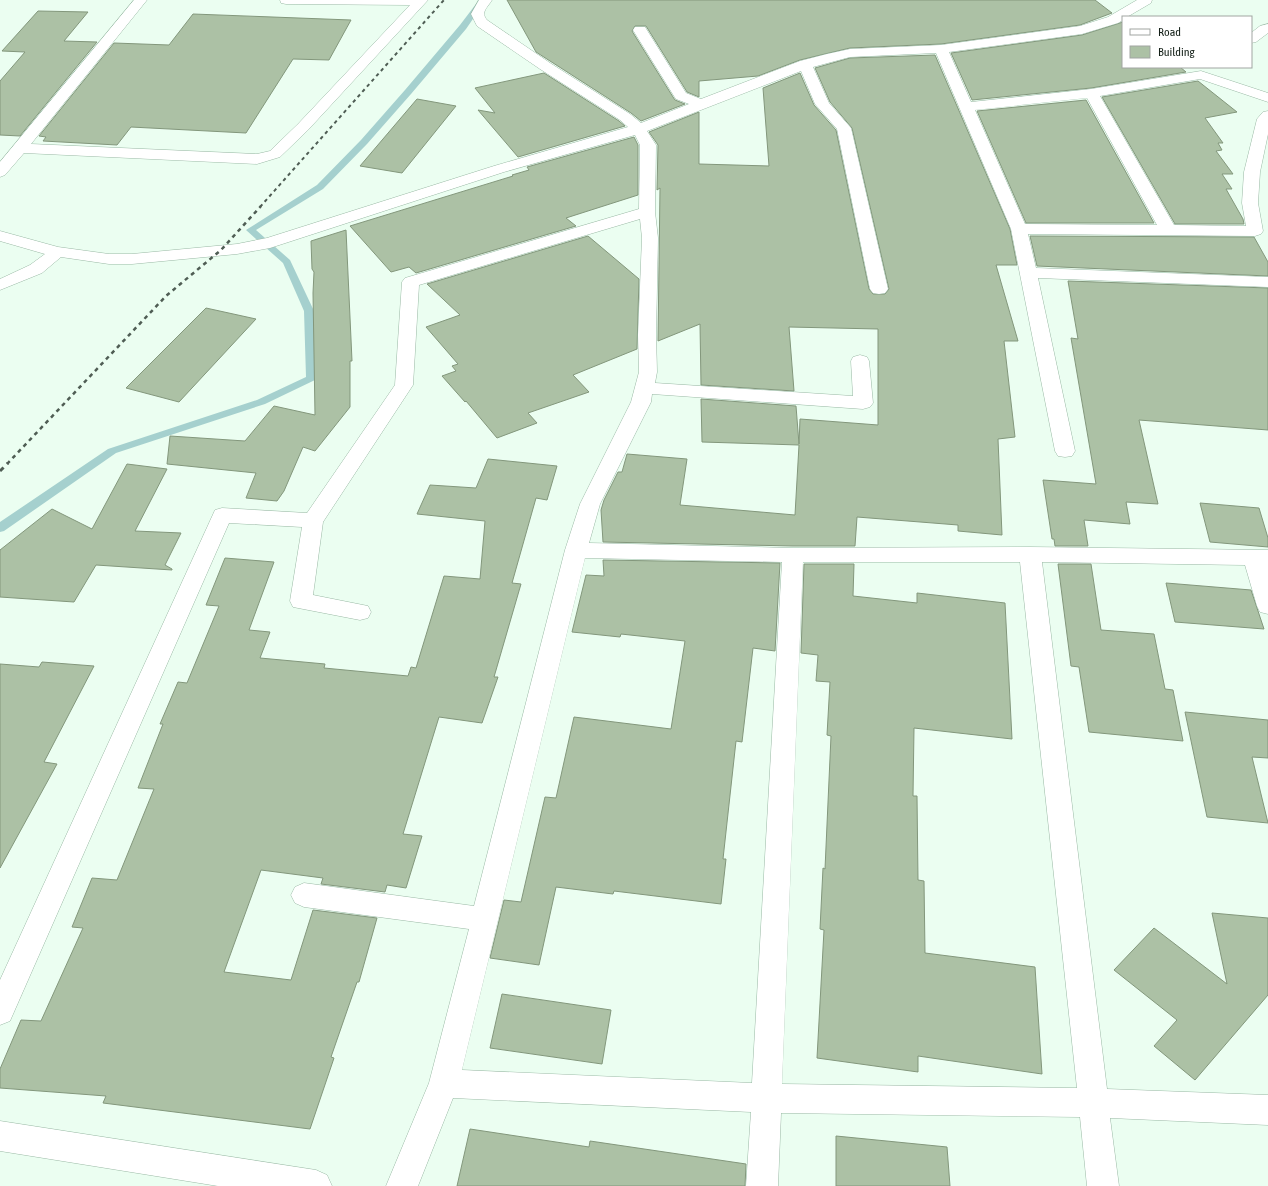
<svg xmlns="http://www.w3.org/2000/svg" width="1268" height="1186" font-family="'Asap Condensed',sans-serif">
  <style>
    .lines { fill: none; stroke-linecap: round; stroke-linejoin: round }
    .stream { fill: #a5d0ce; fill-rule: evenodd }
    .building { fill: #acc1a5; stroke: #83977c }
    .minor-casing { stroke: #9ab9a5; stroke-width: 1 }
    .minor { fill: #fff; fill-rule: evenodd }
    .rail-far2 { stroke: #4f5d54; stroke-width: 2; stroke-dasharray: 3.5 3.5; stroke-linecap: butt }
    .rail-far1 { stroke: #4f5d54; stroke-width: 2.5; stroke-dasharray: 4 4; stroke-linecap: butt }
    .rail { stroke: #4f5d54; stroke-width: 3; stroke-dasharray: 5 5; stroke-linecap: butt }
  </style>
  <rect width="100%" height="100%" fill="#ebfef1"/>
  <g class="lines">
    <polygon class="stream" points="479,0 486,0 466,29 411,94 367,144 323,189 256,230 290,260 314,311 316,378 315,380 265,404 116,453 4,531 0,532 0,522 108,449 257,400 306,377 304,311 283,263 246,230 317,185 361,140 405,90 460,25"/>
  </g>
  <g class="building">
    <polygon points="507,0 1095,0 1112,13 1080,25 941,44 850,48 800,60 758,76 699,81 699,97 687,92 646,26 635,26 632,31 673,97 675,100 685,104 641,121 631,113 536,52"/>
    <polygon points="38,11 88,12 64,41 97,42 20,136 0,135 0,81 25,52 2,51"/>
    <polygon points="193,14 351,20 329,60 293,59 246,133 131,127 117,145 43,141 46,137 39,136 114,43 169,45"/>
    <polygon points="1123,22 1123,67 1180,67 1186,72 1091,88 972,100 951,53 1082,35"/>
    <polygon points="935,55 1010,229 1017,265 996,265 1018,341 1004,341 1015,437 998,439 1002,535 958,531 958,525 857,517 855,546 793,546 603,542 601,510 604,500 618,472 622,472 627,454 687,459 680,505 795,515 799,445 702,442 701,399 796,406 799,444 800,419 878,425 878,329 789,327 794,391 701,385 700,324 658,341 660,188 657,190 658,145 649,132 699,112 699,164 769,166 763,88 800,73 814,105 836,130 869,289 873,294 885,294 889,289 852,128 830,102 815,68 850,58"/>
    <polygon points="544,73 619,121 625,126 518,157 478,110 495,113 475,88"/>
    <polygon points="1198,81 1237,112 1205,118 1223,143 1218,143 1222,150 1216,151 1233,174 1222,174 1232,189 1226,189 1243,219 1244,224 1175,224 1102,97"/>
    <polygon points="417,99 456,106 402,173 360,166"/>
    <polygon points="1086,100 1154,223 1026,223 977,111"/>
    <polygon points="634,137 638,145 638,195 566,218 576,226 416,273 409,267 391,272 350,226 513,176 512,175 529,170 527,167"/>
    <polygon points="346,230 352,361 350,361 350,407 315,451 303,447 284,491 277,501 246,498 256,473 167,464 170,436 245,441 274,406 315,415 313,293 314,272 312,269 311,241"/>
    <polygon points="588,236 639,279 637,349 573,375 589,392 528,413 537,423 497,438 466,401 465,402 442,376 456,371 452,366 458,364 426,327 460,315 427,284"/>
    <polygon points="1030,236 1254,237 1268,262 1268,276 1037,266"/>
    <polygon points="1068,281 1268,288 1268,430 1139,420 1158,504 1126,502 1130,524 1084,520 1088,546 1055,546 1054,539 1052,539 1043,480 1096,484 1071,338 1078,339"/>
    <polygon points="206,308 256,319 179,402 126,388"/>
    <polygon points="488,459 557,466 547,500 536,498 512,583 521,584 494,677 498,677 482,723 439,717 403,834 422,836 406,888 387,885 385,892 321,884 323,878 261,870 224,972 291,980 313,910 377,918 359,982 357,982 331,1057 334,1058 310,1129 103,1103 106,1096 0,1088 0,1069 21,1020 41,1021 83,928 72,927 92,878 117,880 154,789 138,788 163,724 160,724 178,682 187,683 219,606 206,605 225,558 274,562 249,630 270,632 260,658 325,664 324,668 408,676 411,667 416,668 444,576 480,579 485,521 417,514 430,485 476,488"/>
    <polygon points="127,464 167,469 135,531 181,533 165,565 172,569 172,570 96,565 74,602 0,597 0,550 52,509 92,529"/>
    <polygon points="1200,503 1259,508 1268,538 1268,547 1210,542"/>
    <polygon points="603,560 780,563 775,651 753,648 742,742 736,741 723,859 726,859 721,904 614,891 613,894 556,887 539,965 490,958 504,900 521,902 545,797 556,798 574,717 671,729 685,641 621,634 620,637 572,632 586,575 604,576"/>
    <polygon points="804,564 854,564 853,596 917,603 917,593 1005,603 1012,739 914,728 913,796 917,796 918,880 924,881 925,953 1035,967 1042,1074 918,1056 918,1072 817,1058 824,930 820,929 823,868 825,869 831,736 827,735 830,682 816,681 818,655 801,653"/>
    <polygon points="1058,564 1091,564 1101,630 1154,634 1165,689 1173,690 1183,741 1089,732 1079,667 1071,666"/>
    <polygon points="1166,583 1251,590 1264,629 1175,622"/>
    <polygon points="42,662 94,666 44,762 57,764 0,868 0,664 39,667"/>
    <polygon points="1185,712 1268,720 1268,758 1252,757 1268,823 1207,817"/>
    <polygon points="1212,913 1268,918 1268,995 1195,1080 1154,1046 1177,1020 1114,970 1154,928 1227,984"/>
    <polygon points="502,994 611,1010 602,1064 490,1048"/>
    <polygon points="470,1129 589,1147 590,1141 746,1164 745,1186 457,1186"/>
    <polygon points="836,1136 947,1147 950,1186 836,1186"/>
  </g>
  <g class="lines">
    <defs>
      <g id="minor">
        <polygon points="134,0 147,0 31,144 257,154 270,151 298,124 410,5 286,4 281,3 280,0 428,0 308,130 280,157 257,164 24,153 5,175 0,177 0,162"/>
        <path d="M479,0H492C488,7 480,12 487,20L550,63L630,114L641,123L689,104L676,99L674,96L633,30L635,27H645L686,93L701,99L800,61L827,54L850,49L941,45L1080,26L1108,17L1137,0H1152L1151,3L1127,17H1123V20L1118,23L1082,34L949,52L971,102L1091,89L1201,71L1268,93V102L1200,79L1100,96L1174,225L1246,226L1242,203L1244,172L1257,119L1263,112L1268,111V134L1260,172L1258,203L1263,231L1261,234L1255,236L1028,234L1036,268L1268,277V287L1038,278L1075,451L1072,456L1065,457L1058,456L1055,451L1011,229L936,53L850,57L813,67L829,103L851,128L888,289L885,293L879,294L873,293L870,289L837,129L815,104L801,71L647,131L656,145L655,212L658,238L656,335L657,372L655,383L853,396L851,361L853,357L860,355L867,357L869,361L873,403L870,407L863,409L652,394L651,402L600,504L589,543L793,548L1030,547L1268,550V614L1260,612L1257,606L1245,565L1042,562L1107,1089L1268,1095V1125L1110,1118L1119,1186H1087L1080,1117L781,1113L778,1186H746L751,1112L453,1098L418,1186H386L429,1083L469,929L304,907L295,903L291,895L295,887L304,883L474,906L565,550L580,504L631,402L639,372L638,335L642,238L640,219L419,285L413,385L323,522L313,595L368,606L371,612L368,618L360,620L293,607L290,601L302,527L229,523L10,1021L0,1025V980L215,510L222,508L307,513L395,385L402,282L405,278L639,209L640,145L635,135L504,172L270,248L237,254L132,264H109L61,257L42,273L0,290V279L30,265L45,254L0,241V231L58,247L109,254H132L237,244L267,238L494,166L628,127L620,120L540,69L477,26L471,14ZM1087,98L1157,225L1025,224L975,110ZM585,558L782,562L752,1083L462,1070ZM803,562H1020L1077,1088L782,1084Z"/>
        <polygon points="1268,24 1268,33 1256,42 1251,43 1251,33 1260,26"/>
        <polygon points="0,1121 316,1170 327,1175 332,1186 218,1186 0,1151"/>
      </g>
    </defs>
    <use href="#minor" class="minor-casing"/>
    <use href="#minor" class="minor"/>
    <polyline class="rail-far2" points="260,207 444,0"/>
    <polyline class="rail-far1" points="7,464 166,296 221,250 261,206"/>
    <polyline class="rail" points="0,471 8,463"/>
  </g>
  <rect x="1122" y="16" width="130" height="52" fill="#ffffff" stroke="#a1a5a2"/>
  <rect x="1130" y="29" width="20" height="6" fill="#ffffff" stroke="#a1a5a2"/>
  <text x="1158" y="36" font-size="12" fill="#131f17">Road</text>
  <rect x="1130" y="46" width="20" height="12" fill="#acc1a5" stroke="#a1a5a2"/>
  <text x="1158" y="56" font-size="12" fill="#131f17">Building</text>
</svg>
